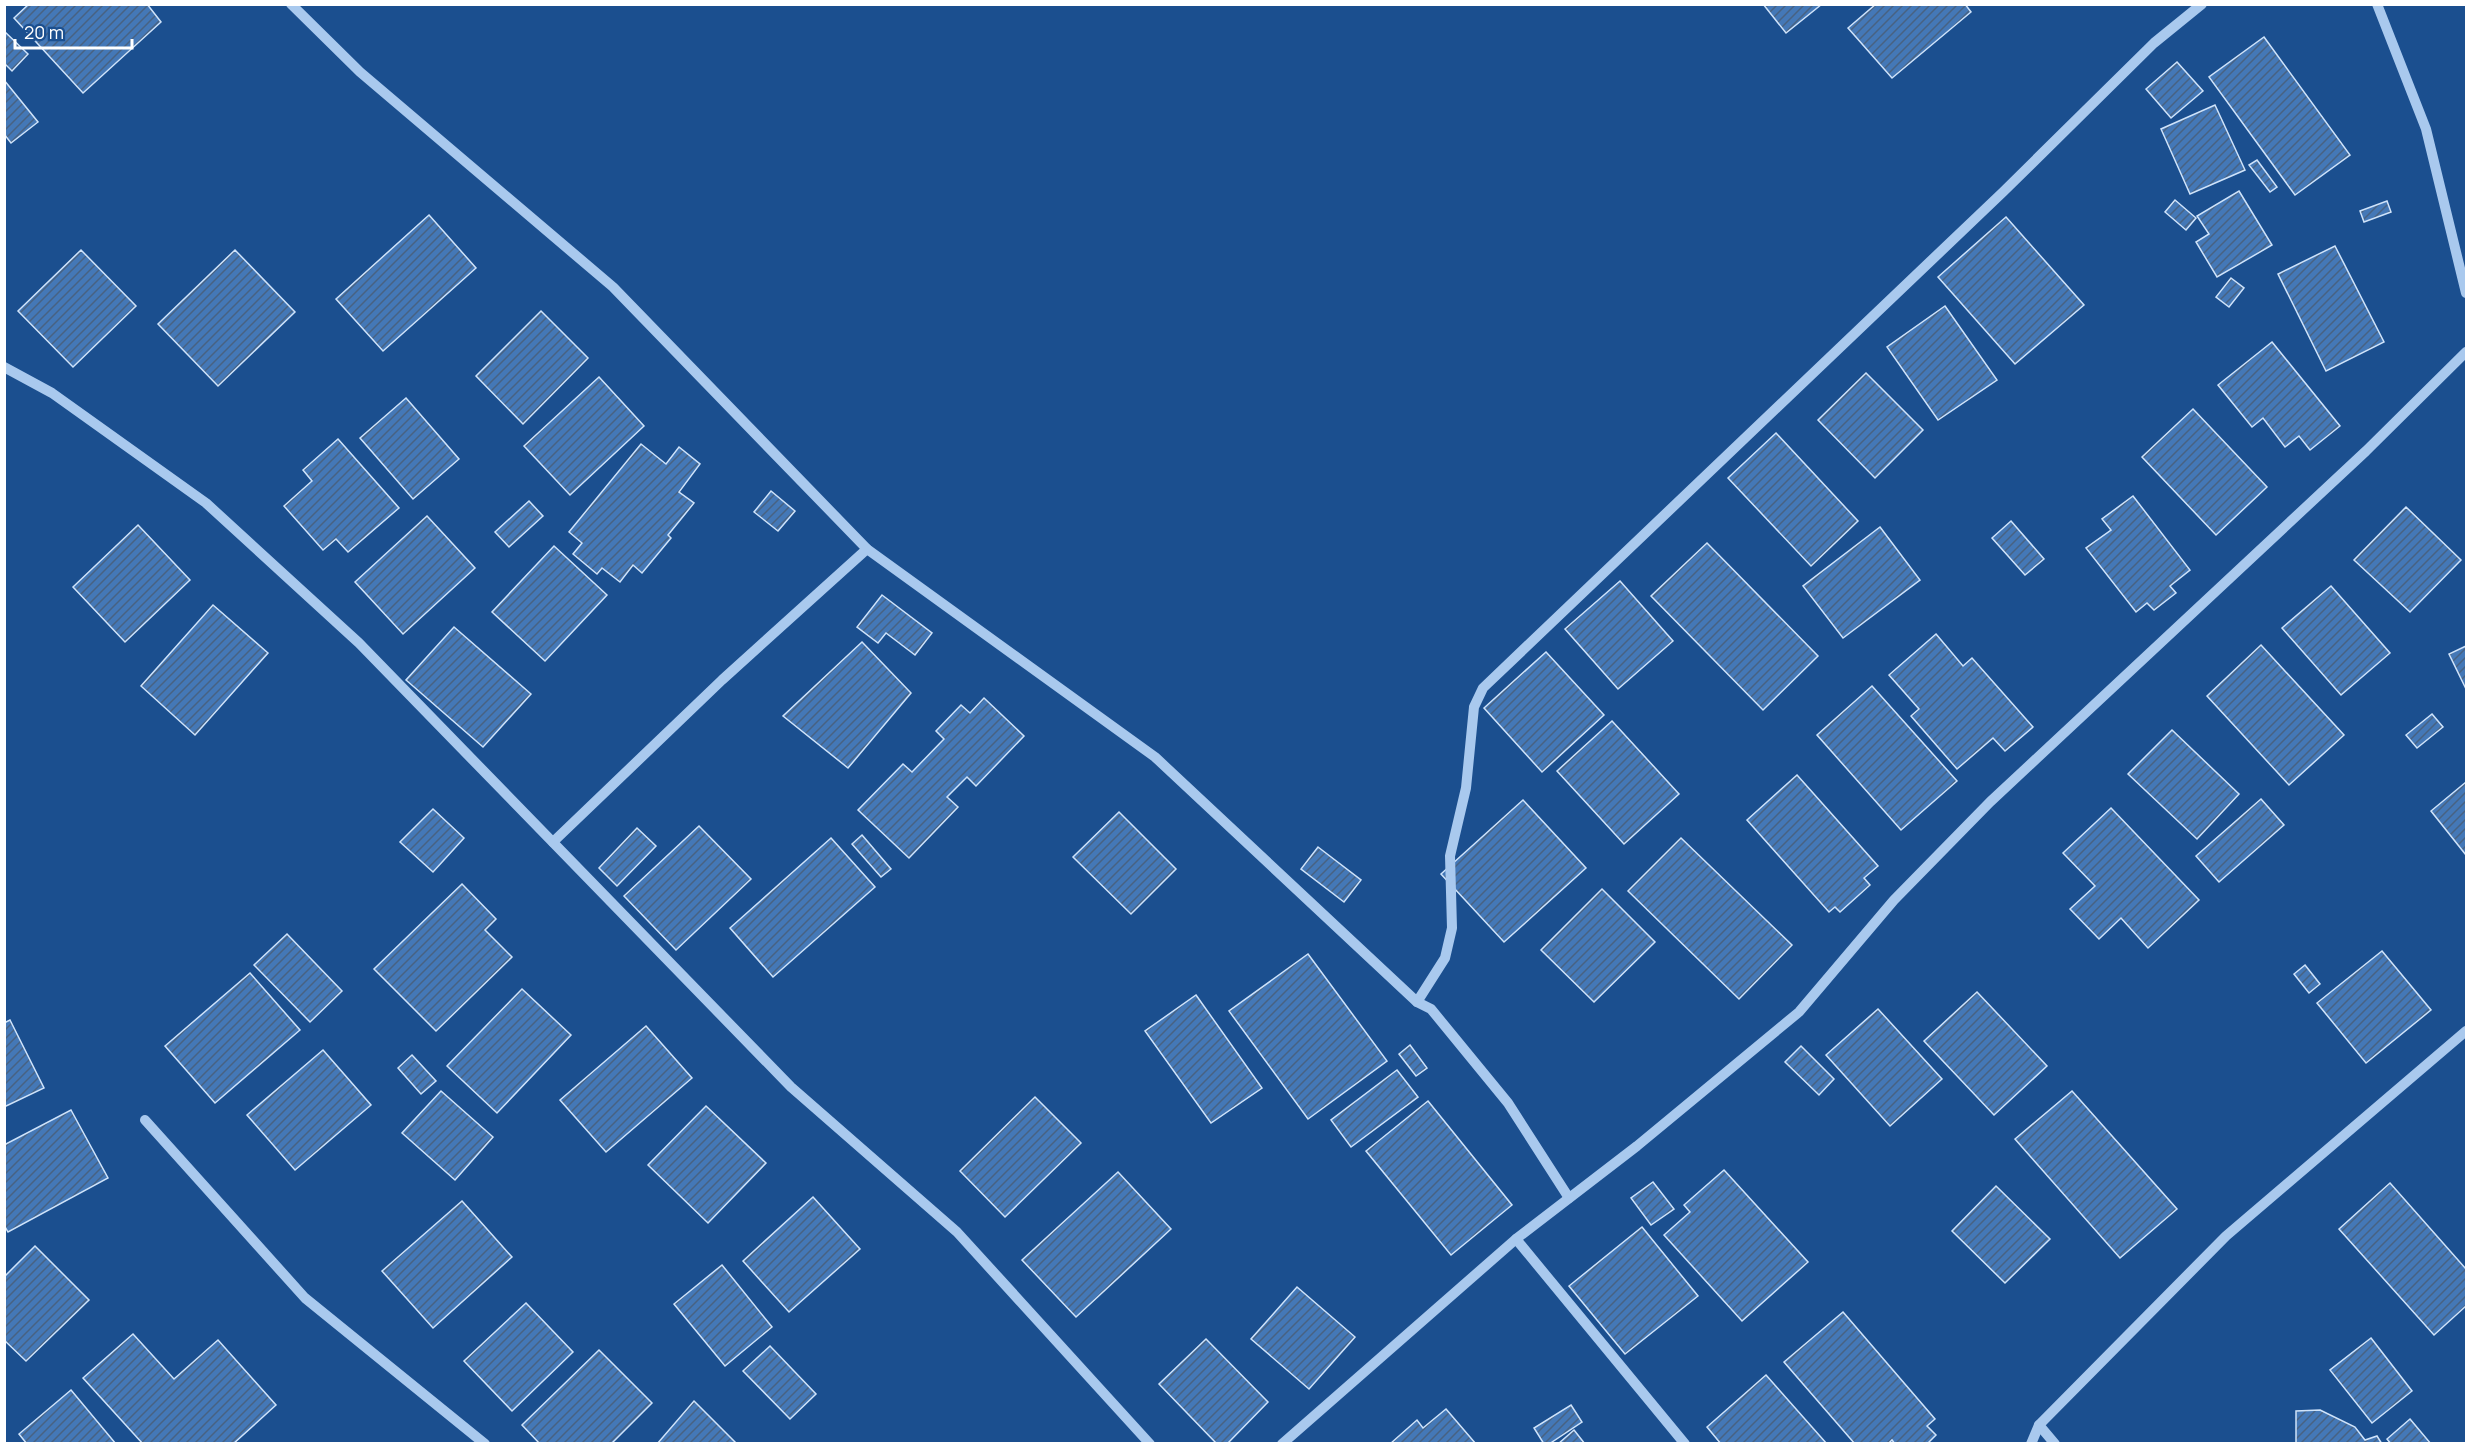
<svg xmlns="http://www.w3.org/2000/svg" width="2471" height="1448" font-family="Manrope,sans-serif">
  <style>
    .building { fill: url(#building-hatch); stroke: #cfe3fa; stroke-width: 1.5 }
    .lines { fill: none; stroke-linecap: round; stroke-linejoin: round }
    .minor { stroke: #a9c9ee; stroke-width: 10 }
  </style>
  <defs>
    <pattern id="building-hatch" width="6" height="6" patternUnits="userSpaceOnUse" patternTransform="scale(1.5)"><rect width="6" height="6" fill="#4478b7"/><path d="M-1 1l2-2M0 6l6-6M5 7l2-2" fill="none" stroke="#486282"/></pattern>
  </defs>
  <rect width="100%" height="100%" fill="#1b4f8f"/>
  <g class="building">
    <polygon points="29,4 147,4 161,22 83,93 14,18"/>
    <polygon points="1763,4 1822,4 1786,33"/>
    <polygon points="1876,4 1965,4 1971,12 1892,78 1848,28"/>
    <polygon points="4,31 28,54 12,71 4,63"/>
    <polygon points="2264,37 2350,155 2295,195 2209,77"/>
    <polygon points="2177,62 2203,91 2171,118 2146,89"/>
    <polygon points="4,80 38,122 11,143 4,134"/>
    <polygon points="2215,105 2245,170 2190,194 2161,129"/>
    <polygon points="2257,160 2277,187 2270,192 2249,165"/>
    <polygon points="2239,191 2272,245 2217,277 2196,242 2209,234 2197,216"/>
    <polygon points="2175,200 2196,218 2186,230 2165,212"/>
    <polygon points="2387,201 2391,212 2364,222 2360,211"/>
    <polygon points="429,215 476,268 383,351 336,299"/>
    <polygon points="2006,217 2084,305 2015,364 1938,277"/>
    <polygon points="2335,246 2384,342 2326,371 2278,274"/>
    <polygon points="81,250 136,306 73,367 18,311"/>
    <polygon points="235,250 295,312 218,386 158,324"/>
    <polygon points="2231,278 2244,288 2229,307 2216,297"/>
    <polygon points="1945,306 1997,380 1938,420 1887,347"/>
    <polygon points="541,311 588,358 523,424 476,376"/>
    <polygon points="2272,342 2340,426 2310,450 2299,436 2285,447 2263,418 2252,427 2218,385"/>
    <polygon points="1866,373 1923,430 1875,478 1818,420"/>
    <polygon points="599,377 644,426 570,495 524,446"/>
    <polygon points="406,398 459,459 413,499 360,438"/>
    <polygon points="2193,409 2267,487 2216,535 2142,457"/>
    <polygon points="1776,433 1858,521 1811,566 1728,478"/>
    <polygon points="338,439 399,508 348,552 336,539 323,550 284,506 312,481 303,470"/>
    <polygon points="641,444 666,464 679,447 700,464 679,492 694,503 668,535 671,538 642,573 633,565 620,582 602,568 597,574 573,554 582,543 569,532"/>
    <polygon points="771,491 795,511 778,531 754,512"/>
    <polygon points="2133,496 2190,570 2170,586 2176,593 2154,610 2147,603 2136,612 2086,548 2111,530 2102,519"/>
    <polygon points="529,501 543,516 509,547 495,532"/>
    <polygon points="2406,507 2461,560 2410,612 2354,560"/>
    <polygon points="427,516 475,568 403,634 355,582"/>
    <polygon points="2011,521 2044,559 2025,575 1992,538"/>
    <polygon points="138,525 190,580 125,642 73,587"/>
    <polygon points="1880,527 1920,580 1843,638 1803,586"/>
    <polygon points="1707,543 1818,656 1763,710 1651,596"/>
    <polygon points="554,546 607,595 545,661 492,612"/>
    <polygon points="1620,581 1673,641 1618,689 1565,629"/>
    <polygon points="2331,586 2390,653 2341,695 2282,628"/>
    <polygon points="882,595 932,633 915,655 886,633 878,643 857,627"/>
    <polygon points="213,605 268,653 195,735 141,686"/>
    <polygon points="454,627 531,694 483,747 406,680"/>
    <polygon points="1936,634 1963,666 1972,658 2033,727 2005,751 1993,738 1957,769 1911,716 1919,709 1889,675"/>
    <polygon points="862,642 911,693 848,768 783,716"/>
    <polygon points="2261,645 2344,735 2289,785 2207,696"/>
    <polygon points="2466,646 2466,689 2449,654"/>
    <polygon points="1546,652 1604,715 1542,772 1484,708"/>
    <polygon points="1872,686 1957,781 1901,830 1817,735"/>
    <polygon points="984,698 1024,736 976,786 967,777 947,797 958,807 909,858 858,810 903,764 912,772 944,739 936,731 961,705 970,713"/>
    <polygon points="2432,714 2443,727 2417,748 2406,735"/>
    <polygon points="1612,721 1679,794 1624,844 1557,771"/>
    <polygon points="2172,730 2239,794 2197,839 2128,774"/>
    <polygon points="1797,775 1878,866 1864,878 1870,885 1840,912 1835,907 1829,912 1747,820"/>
    <polygon points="2466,782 2466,855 2431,811"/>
    <polygon points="2261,799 2284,825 2219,882 2196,856"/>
    <polygon points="1523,800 1586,868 1504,942 1441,874"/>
    <polygon points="2111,808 2199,900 2148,948 2121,918 2099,939 2070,909 2095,886 2063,853"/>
    <polygon points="433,809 464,838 433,872 400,842"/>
    <polygon points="1119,812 1176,869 1131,914 1073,857"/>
    <polygon points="699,826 751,879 676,950 624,896"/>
    <polygon points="637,828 656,846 617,886 599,868"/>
    <polygon points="862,835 891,869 881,877 852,844"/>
    <polygon points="831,838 875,887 773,977 730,928"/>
    <polygon points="1681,838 1792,945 1739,999 1628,891"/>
    <polygon points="1318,847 1361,880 1344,902 1301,869"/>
    <polygon points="462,884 496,919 485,930 512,957 436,1031 374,969"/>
    <polygon points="1602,889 1655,942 1594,1002 1541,950"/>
    <polygon points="287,934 342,991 310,1022 254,965"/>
    <polygon points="2382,951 2431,1010 2366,1063 2317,1003"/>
    <polygon points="1308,954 1387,1061 1308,1119 1229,1011"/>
    <polygon points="2305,965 2320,984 2309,993 2294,974"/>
    <polygon points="250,973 300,1030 215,1103 165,1046"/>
    <polygon points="522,989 571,1035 497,1113 447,1066"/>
    <polygon points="1977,992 2047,1066 1994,1115 1924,1041"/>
    <polygon points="1196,995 1262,1088 1211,1123 1145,1031"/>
    <polygon points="1878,1009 1942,1079 1890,1126 1826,1055"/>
    <polygon points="10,1020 44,1088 4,1107 4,1023"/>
    <polygon points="646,1026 692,1078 606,1152 560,1100"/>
    <polygon points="1410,1045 1427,1068 1416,1076 1399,1054"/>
    <polygon points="1801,1046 1834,1079 1819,1095 1785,1062"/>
    <polygon points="323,1050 371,1105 295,1170 247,1115"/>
    <polygon points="412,1055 436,1081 421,1094 398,1068"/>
    <polygon points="1397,1070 1418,1097 1351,1147 1331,1120"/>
    <polygon points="441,1091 493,1137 455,1180 402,1133"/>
    <polygon points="2072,1091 2177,1209 2120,1258 2015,1139"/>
    <polygon points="1035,1097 1081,1143 1005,1217 960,1171"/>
    <polygon points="1428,1101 1512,1205 1451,1255 1366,1151"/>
    <polygon points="706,1106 766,1163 708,1223 648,1165"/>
    <polygon points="71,1110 108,1178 8,1232 4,1225 4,1145"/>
    <polygon points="1724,1170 1808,1262 1742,1321 1664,1235 1690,1212 1684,1205"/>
    <polygon points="1118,1172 1171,1229 1076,1317 1022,1260"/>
    <polygon points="1653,1182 1674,1209 1651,1225 1631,1198"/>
    <polygon points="2390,1183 2466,1269 2466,1306 2434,1335 2339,1229"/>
    <polygon points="1996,1186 2050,1239 2005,1283 1952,1231"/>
    <polygon points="813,1197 860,1249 789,1312 743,1261"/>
    <polygon points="462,1201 512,1257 433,1328 382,1271"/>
    <polygon points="1642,1227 1698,1296 1625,1354 1569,1286"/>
    <polygon points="35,1246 89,1300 26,1361 4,1340 4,1277"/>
    <polygon points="722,1265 772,1327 725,1366 674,1304"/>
    <polygon points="1297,1287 1355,1337 1309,1389 1251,1339"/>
    <polygon points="526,1303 573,1352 512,1411 464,1361"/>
    <polygon points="1843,1312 1935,1419 1927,1426 1936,1435 1927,1444 1895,1444 1892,1440 1888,1444 1855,1444 1784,1362"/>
    <polygon points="133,1334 174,1379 218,1340 276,1405 233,1444 143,1444 83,1378"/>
    <polygon points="2371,1338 2412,1391 2372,1423 2330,1370"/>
    <polygon points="1206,1339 1268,1402 1227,1444 1217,1444 1159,1384"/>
    <polygon points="770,1346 816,1394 790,1419 743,1371"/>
    <polygon points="599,1350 652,1403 611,1444 540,1444 522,1425"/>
    <polygon points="1766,1375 1827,1444 1721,1444 1707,1427"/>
    <polygon points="71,1390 116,1444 27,1444 19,1434"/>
    <polygon points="694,1401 737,1444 657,1444"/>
    <polygon points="1571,1405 1582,1422 1549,1444 1544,1444 1534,1428"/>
    <polygon points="1446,1409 1476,1444 1390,1444 1417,1420 1423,1428"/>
    <polygon points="2320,1410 2355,1427 2365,1440 2377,1436 2382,1444 2296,1444 2296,1411"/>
    <polygon points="2410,1419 2431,1444 2391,1444 2387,1439"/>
    <polygon points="1574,1430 1585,1444 1558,1444"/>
  </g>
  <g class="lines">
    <g class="minor">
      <polyline points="291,4 360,72 613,287 867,549 1155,757 1417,1002 1431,1009 1508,1103 1569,1198"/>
      <polyline points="2377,4 2426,129 2466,293"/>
      <polyline points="4,367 52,393 206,503 359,643 791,1087 957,1232 1150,1444"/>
      <polyline points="553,842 722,680 867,549"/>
      <polyline points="1417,1002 1445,958 1452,928 1450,856 1466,788 1474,707 1483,688 2003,192 2154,43 2202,4"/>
      <polyline points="145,1120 305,1298 485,1444"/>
      <polyline points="1516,1239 1685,1444"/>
      <polyline points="2039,1425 2055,1444"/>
      <polyline points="1282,1444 1516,1239 1637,1146 1799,1012 1894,900 1990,802 2366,451 2466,352"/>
      <polyline points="2031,1444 2039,1425 2226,1236 2466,1031"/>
    </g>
  </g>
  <rect width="2471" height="1448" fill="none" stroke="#ffffff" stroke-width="12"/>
  <path d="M15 39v9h117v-9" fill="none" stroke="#ffffff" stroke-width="3"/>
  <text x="24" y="39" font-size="18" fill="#ffffff" stroke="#1b4f8f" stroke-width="4.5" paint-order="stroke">20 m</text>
</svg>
